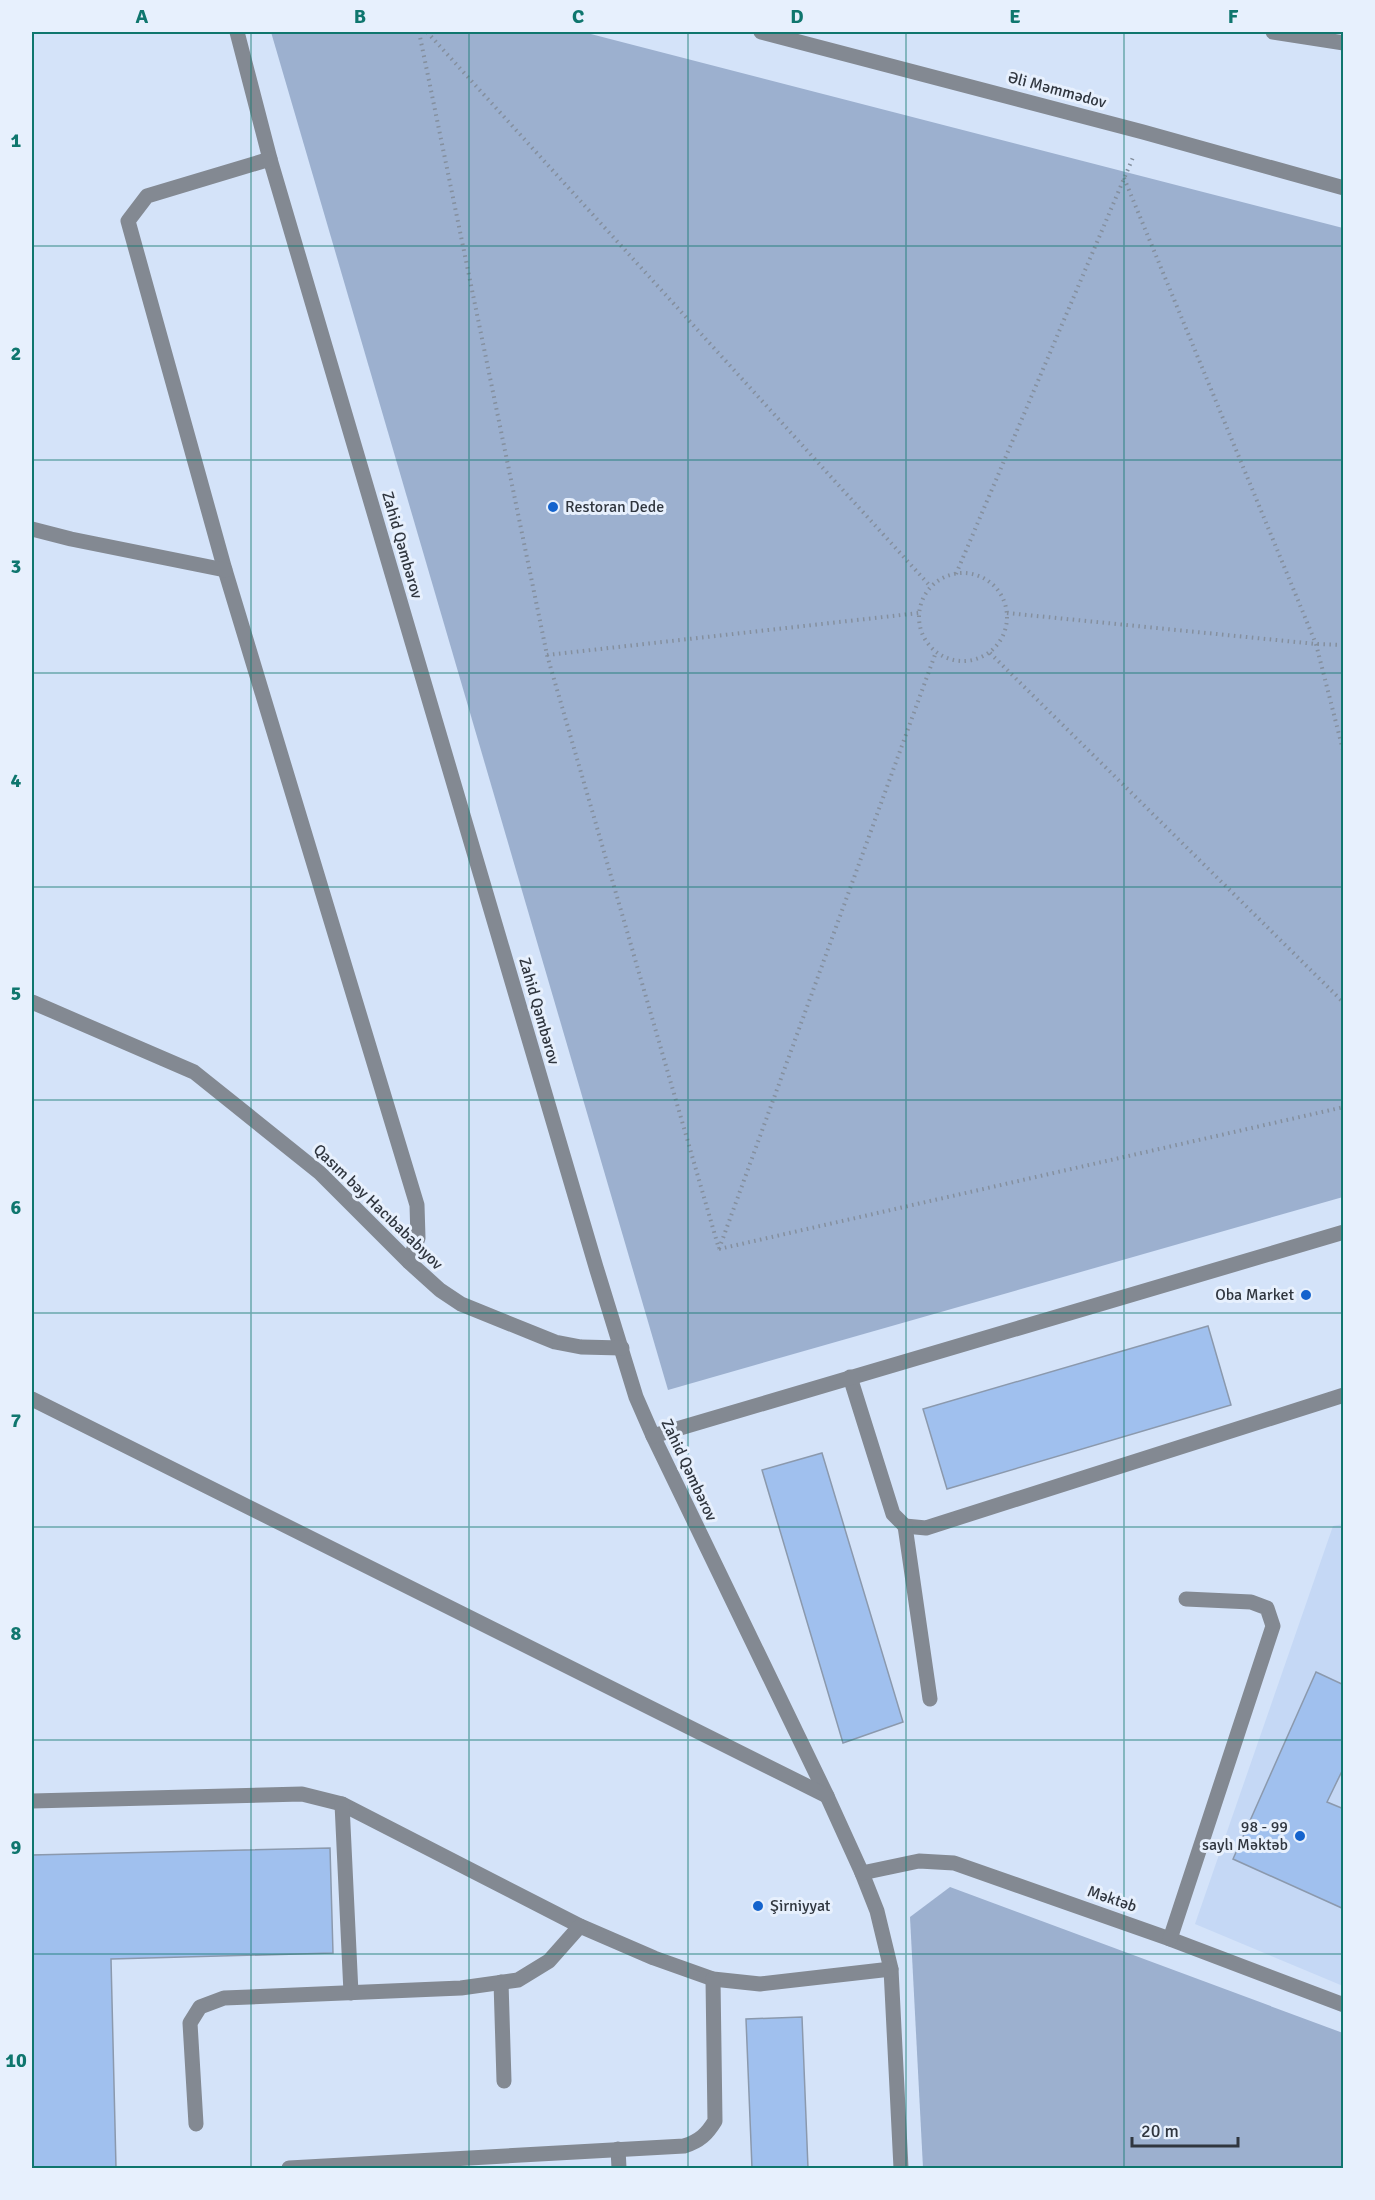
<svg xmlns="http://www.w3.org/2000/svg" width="1375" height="2200" font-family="Signika,sans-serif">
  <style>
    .built { fill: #c5d8f5 }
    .green { fill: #9cb0cf }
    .building { fill: #a0c0ee; stroke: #8b99ad; stroke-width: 1.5 }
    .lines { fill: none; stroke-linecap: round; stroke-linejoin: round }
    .path { stroke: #848f9e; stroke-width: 4; stroke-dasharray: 1.5 4.5; stroke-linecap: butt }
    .minor { stroke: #838992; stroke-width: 15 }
    .grid { fill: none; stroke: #0f766e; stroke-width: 1.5; stroke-opacity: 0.55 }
    .poi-dot { fill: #1463cd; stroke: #e7f0fd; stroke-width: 2 }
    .labels { text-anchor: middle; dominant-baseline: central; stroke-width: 6; stroke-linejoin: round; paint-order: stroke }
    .street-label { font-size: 16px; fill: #30363f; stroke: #e7f0fd }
    .poi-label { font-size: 16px; fill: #30363f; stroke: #e7f0fd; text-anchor: start }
    .neatline { fill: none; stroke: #0f766e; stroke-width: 2 }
    .grid-label { font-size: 20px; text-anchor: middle; font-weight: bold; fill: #0f766e }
  </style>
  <rect width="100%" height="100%" fill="#d4e3f9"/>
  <polygon class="built" points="1343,1524 1343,1986 1195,1924 1333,1526"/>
  <g class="green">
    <polygon points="271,32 583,32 1343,228 1343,1197 668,1390"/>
    <polygon points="950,1887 1343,2033 1343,2168 923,2168 910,1917"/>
  </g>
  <g class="building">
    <polygon points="1208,1326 1231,1405 947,1489 923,1409"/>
    <polygon points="822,1453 903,1722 843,1743 762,1470"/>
    <polygon points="1316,1672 1344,1685 1344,1767 1327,1802 1344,1809 1344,1909 1233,1859"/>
    <polygon points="330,1848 333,1953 111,1959 116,2168 32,2168 32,1855"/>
    <polygon points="802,2017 808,2168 752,2168 746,2019"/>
  </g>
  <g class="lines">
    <g class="path">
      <polyline points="419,32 547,655 719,1249"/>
      <polyline points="427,32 931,587"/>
      <polyline points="1124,178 1316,644 1344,754"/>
      <circle cx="963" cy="617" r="44"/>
      <polyline points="956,574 1134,155"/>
      <polyline points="1007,613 1316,644 1344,645"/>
      <polyline points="990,653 1344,1003"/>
      <polyline points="547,655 919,613"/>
      <polyline points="719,1249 1344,1107"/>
      <polyline points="719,1249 936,652"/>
    </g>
    <g class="minor">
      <polyline points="237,32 270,159 596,1267 636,1397 653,1436 827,1796 862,1873 877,1911 891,1969 901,2168"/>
      <polyline points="761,32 1143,132 1344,188"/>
      <polyline points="1273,32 1344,43"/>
      <polyline points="270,159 147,196 128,221 225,570 417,1205 418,1238 409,1262"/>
      <polyline points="32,529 71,539 225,570"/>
      <polyline points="32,1002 194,1072 320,1173 409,1262 440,1290 461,1304 555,1342 581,1347 622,1348"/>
      <polyline points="850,1377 893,1514 905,1526 926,1528 1344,1395"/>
      <polyline points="32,1399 827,1796"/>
      <polyline points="653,1436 1344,1232"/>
      <polyline points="905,1526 930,1699"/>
      <polyline points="32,1801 302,1794 342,1804 580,1926 654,1958 713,1979 760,1984 891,1969"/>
      <polyline points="342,1804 351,1993"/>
      <polyline points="862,1873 919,1861 954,1863 1170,1939 1344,2005"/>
      <polyline points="1170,1939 1273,1626 1267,1608 1251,1602 1186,1599"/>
      <polyline points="501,1982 504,2081"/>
      <polyline points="196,2124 190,2023 200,2007 224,1998 461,1988 518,1980 549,1961 580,1926"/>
      <polyline points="618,2149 619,2168"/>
      <path d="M289,2168L684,2146C700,2141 707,2134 715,2121L713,1979"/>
    </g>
  </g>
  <path class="grid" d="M251,32V2168M469,32V2168M688,32V2168M906,32V2168M1124,32V2168M32,246H1344M32,460H1344M32,673H1344M32,887H1344M32,1100H1344M32,1313H1344M32,1527H1344M32,1740H1344M32,1954H1344"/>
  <g class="poi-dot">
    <circle cx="553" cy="507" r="6"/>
    <circle cx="1306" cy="1295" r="6"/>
    <circle cx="1300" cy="1836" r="6"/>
    <circle cx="758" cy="1906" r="6"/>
  </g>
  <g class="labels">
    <g class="street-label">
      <text transform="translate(1057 90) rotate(15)">Əli Məmmədov</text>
      <text transform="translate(402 545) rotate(74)">Zahid Qəmbərov</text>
      <text transform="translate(539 1011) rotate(74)">Zahid Qəmbərov</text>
      <text transform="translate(378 1207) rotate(44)">Qasım bəy Hacıbababıyov</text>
      <text transform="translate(689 1470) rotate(65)">Zahid Qəmbərov</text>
      <text transform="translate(1112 1899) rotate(19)">Məktəb</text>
    </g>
    <g class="poi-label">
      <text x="565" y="507">Restoran Dede</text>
      <text x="1294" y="1295" text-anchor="end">Oba Market</text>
      <text x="1288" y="1827" text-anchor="end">98 - 99<tspan x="1288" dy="18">saylı Məktəb</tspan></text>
      <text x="770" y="1906">Şirniyyat</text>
    </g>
  </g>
  <rect width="1375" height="2200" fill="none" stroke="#e7f0fd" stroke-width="66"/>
  <path d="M1132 2137v9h106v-9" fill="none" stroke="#30363f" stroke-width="3"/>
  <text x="1141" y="2137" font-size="18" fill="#30363f" stroke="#e7f0fd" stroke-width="4.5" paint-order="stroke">20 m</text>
  <rect x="33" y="33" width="1309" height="2134" class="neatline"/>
  <g class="grid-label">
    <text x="142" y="23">A</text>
    <text x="360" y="23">B</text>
    <text x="578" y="23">C</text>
    <text x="797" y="23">D</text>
    <text x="1015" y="23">E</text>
    <text x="1233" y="23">F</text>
    <text x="16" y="147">1</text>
    <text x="16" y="360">2</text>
    <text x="16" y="573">3</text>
    <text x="16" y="787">4</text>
    <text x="16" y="1000">5</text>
    <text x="16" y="1214">6</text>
    <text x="16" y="1427">7</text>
    <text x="16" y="1640">8</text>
    <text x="16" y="1854">9</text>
    <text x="16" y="2067">10</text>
  </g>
</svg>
